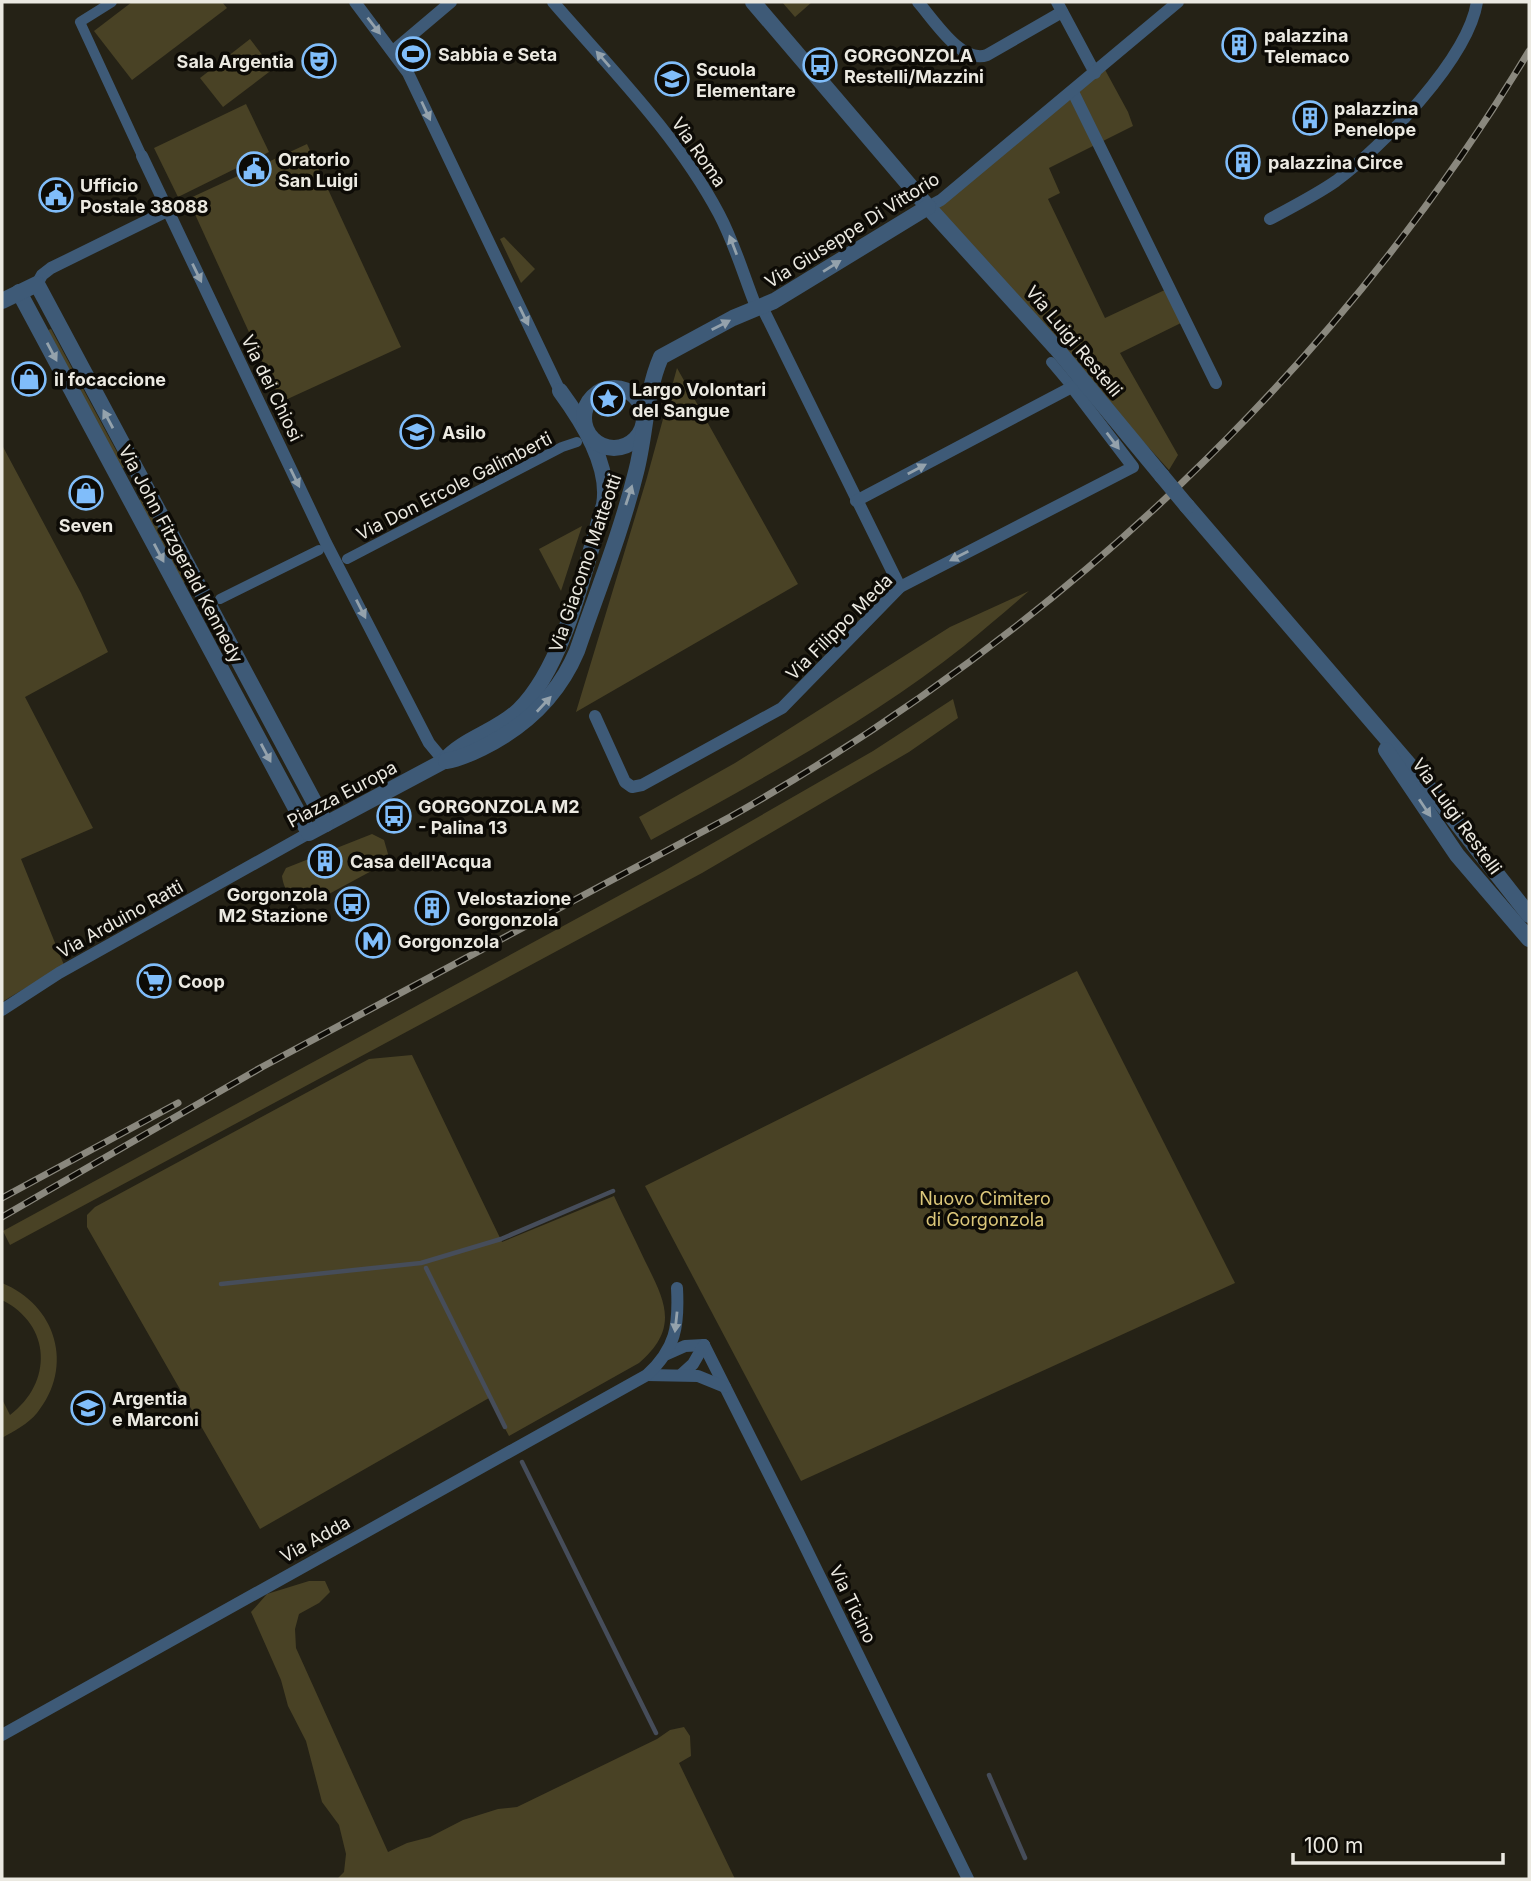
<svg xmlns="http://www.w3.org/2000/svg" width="1531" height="1881" font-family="Inter,sans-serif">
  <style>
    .green { fill: #494225 }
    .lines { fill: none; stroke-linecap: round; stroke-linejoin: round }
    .stream { stroke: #464d5a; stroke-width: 4.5 }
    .pedestrian { stroke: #3e5a77; stroke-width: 10 }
    .minor { stroke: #3e5a77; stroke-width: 12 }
    .tertiary { stroke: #3e5a77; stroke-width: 16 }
    .rail-casing { stroke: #8a887e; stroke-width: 7 }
    .rail { stroke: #0d0b06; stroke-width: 4.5; stroke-dasharray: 13; stroke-linecap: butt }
    .tertiary-bridge { stroke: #3e5a77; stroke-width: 16 }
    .oneway { fill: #94a2ac }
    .labels { text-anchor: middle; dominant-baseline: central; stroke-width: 7; stroke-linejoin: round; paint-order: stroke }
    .poi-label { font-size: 18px; font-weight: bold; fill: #ebe9e1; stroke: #0d0b06; text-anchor: start }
    .street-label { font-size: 18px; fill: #ebe9e1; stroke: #0d0b06 }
    .park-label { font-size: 18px; fill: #dcc77a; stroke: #0d0b06 }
  </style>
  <rect width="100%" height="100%" fill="#252216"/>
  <g class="green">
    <polygon points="132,2 222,2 227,8 132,80 94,31"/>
    <polygon points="782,2 812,2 795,17"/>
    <polygon points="250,39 273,69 223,107 200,78"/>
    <polygon points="1103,66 1128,112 1133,126 1049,168 1060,193 1048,199 1105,318 1169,288 1185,321 1120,353 1178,455 1169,470 929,205"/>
    <polygon points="246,104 269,152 178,197 154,148"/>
    <polygon points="307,144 401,347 281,402 188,199"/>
    <polygon points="504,237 535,269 521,283 500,239"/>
    <polygon points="51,329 125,467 121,469 48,330"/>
    <polygon points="677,368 798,584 576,712 646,481"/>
    <polygon points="2,445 81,593 108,652 25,697 93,828 21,859 64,965 2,1002"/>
    <polygon points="144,498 187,581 183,583 139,500"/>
    <polygon points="582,526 561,591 539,549"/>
    <path d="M1029,591C1008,609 986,628 964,646C868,722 758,781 651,840L639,817L735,763L950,627Z"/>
    <polygon points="953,699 958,718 909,752 702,873 10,1245 3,1231 666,870 873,751"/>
    <path d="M372,834L384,840L390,861L314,902C296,904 284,894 282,876L286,868Z"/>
    <polygon points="1077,971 1235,1283 801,1481 645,1186"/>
    <path d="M412,1055L502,1242L614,1196C624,1218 635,1239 645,1261C665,1301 680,1328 639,1363L509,1436L489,1398L260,1529L87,1227V1215L95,1207L369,1059Z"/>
    <path d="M2,1283C56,1305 75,1366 37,1413C28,1424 14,1431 2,1438V1399L10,1415C53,1383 52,1325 2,1300Z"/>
    <polygon points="309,1581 325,1581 330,1592 319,1603 299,1614 295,1629 296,1648 388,1852 407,1843 430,1837 463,1820 498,1809 517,1807 657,1739 670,1730 684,1727 690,1736 691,1756 679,1763 735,1879 337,1879 344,1872 346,1854 339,1825 322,1802 306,1741 288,1706 281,1680 251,1612 267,1594"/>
  </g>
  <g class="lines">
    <g class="stream">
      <polyline points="426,1268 505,1427"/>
      <polyline points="221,1284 421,1263 501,1239 613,1191"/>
      <polyline points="522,1462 656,1733"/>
      <polyline points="989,1775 1025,1858"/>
    </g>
    <g class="pedestrian">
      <polyline points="112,2 80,22 142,156"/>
      <polyline points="1051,362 1072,387"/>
      <polyline points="347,559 562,447 577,442"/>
      <polyline points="220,599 319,550"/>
    </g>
    <g class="minor">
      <polyline points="355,2 408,73 560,391"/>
      <path d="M553,2C611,69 677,135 719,214C735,244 744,277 757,309"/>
      <path d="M918,2C934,20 961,64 987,55L1062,12"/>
      <polyline points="1057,2 1095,73"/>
      <polyline points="393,51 451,2"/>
      <polyline points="1073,92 1216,383"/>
      <polyline points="142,156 326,543 429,743 444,761"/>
      <polyline points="928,207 941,200 1178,2"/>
      <path d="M1270,219C1292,207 1316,195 1336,181C1382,147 1468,59 1477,2"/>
      <polyline points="37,284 42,275 51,268 167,211"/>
      <polyline points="762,307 900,587"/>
      <polyline points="595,716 625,782 632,787 642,785 782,708 900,587 1133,467 1072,387 856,501"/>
      <polyline points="2,1010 59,973 309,833"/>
      <polyline points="704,1345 798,1532 968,1879"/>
      <polyline points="667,1354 685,1346 704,1345"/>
      <polyline points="682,1374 693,1364 704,1345"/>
      <polyline points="647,1375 698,1376 725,1387"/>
      <path d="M2,1735L647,1375C676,1348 679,1326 677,1288"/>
    </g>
    <g class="tertiary">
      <polyline points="753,2 928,207 1056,348 1162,476"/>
      <path d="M19,292L309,833L444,761C464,738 496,732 519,710C565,665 585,566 604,505C611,466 582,421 560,391"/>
      <polyline points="2,301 37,284 326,824"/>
      <circle cx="614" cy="418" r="30"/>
      <polyline points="1187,506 1430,789 1529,915"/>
      <polyline points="1386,750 1457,855 1529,939"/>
      <path d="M446,761C459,759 470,754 482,748C525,727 558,696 577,651C597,592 621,533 636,472C646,434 645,394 661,357L733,318L774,301L928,207"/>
    </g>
    <defs>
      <g id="rail">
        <polyline points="2,1198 178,1103"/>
        <path d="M2,1217L262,1067L730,817C1056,633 1335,373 1529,51"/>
      </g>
    </defs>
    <use href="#rail" class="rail-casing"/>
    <use href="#rail" class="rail"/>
    <polyline class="tertiary-bridge" points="1162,476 1187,506"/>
  </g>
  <defs><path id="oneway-solid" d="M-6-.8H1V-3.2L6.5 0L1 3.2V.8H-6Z" transform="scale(1.75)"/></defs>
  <g class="oneway">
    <use href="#oneway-solid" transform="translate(374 26) rotate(52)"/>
    <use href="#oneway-solid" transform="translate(603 59) rotate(-131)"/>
    <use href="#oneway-solid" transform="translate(426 111) rotate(65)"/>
    <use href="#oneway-solid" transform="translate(733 245) rotate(-111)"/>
    <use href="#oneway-solid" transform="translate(832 266) rotate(-32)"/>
    <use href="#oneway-solid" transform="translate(197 273) rotate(64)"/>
    <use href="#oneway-solid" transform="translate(524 316) rotate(64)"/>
    <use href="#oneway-solid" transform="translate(721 325) rotate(-27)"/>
    <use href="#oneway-solid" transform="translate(52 352) rotate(62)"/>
    <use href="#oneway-solid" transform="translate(108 419) rotate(-118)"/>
    <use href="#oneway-solid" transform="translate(1113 441) rotate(53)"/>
    <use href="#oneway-solid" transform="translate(917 469) rotate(-28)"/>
    <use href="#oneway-solid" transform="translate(295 478) rotate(64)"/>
    <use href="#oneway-solid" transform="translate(629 495) rotate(-72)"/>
    <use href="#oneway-solid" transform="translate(159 553) rotate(62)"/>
    <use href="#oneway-solid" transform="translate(959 556) rotate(153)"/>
    <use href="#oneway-solid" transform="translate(361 609) rotate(63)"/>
    <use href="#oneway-solid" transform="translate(544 704) rotate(-47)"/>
    <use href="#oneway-solid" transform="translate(266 753) rotate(62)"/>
    <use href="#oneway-solid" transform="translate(1425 808) rotate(56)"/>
    <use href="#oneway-solid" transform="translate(676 1322) rotate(96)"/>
  </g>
  <defs>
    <symbol id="building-ring" viewBox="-11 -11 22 22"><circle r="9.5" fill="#0d0b06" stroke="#80bdfa" stroke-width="1.5"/><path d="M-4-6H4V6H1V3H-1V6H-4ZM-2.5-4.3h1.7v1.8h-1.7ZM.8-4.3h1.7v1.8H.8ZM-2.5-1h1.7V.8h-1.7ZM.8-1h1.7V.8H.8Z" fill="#80bdfa"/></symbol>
    <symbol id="stadium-ring" viewBox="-11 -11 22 22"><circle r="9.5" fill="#0d0b06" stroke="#80bdfa" stroke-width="1.5"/><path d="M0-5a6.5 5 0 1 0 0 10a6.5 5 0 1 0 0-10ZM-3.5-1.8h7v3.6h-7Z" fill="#80bdfa"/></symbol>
    <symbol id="theatre-ring" viewBox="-11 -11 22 22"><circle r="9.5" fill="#0d0b06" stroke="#80bdfa" stroke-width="1.5"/><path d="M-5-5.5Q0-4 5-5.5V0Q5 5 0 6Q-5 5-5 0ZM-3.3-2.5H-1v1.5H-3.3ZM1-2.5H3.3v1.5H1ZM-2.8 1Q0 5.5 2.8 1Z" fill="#80bdfa"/></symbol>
    <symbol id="bus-ring" viewBox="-11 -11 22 22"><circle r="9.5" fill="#0d0b06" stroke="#80bdfa" stroke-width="1.5"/><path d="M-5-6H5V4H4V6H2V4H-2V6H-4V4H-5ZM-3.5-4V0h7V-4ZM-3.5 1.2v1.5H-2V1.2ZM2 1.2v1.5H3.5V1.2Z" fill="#80bdfa"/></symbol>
    <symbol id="school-ring" viewBox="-11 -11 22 22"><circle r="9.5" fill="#0d0b06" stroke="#80bdfa" stroke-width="1.5"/><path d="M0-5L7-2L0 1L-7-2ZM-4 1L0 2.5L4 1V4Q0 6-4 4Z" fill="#80bdfa"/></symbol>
    <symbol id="civic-ring" viewBox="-11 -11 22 22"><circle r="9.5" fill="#0d0b06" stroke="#80bdfa" stroke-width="1.5"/><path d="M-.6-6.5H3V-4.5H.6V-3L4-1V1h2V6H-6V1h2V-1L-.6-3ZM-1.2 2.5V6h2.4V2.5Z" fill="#80bdfa"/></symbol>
    <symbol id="shop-ring" viewBox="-11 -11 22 22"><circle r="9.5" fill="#0d0b06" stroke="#80bdfa" stroke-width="1.5"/><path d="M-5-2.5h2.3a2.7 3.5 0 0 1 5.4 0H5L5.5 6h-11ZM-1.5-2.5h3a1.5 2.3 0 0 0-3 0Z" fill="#80bdfa"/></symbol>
    <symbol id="sight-ring" viewBox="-11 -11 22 22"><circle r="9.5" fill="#0d0b06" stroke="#80bdfa" stroke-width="1.5"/><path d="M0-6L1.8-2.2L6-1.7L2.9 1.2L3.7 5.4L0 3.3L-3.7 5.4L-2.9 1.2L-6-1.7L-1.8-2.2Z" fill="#80bdfa"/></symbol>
    <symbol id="metro-ring" viewBox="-11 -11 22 22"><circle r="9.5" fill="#0d0b06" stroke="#80bdfa" stroke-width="1.5"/><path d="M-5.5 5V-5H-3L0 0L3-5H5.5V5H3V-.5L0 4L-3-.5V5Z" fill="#80bdfa"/></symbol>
    <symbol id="supermarket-ring" viewBox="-11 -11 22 22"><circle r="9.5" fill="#0d0b06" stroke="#80bdfa" stroke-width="1.5"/><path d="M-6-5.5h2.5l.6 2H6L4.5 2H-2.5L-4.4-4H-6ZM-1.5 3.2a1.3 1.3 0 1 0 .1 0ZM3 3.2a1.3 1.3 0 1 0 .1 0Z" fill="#80bdfa"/></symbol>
  </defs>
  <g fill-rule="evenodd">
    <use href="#building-ring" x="1220" y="26" width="38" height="38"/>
    <use href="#stadium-ring" x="394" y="35" width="38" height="38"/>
    <use href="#theatre-ring" x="300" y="42" width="38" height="38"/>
    <use href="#bus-ring" x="801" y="46" width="38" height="38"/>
    <use href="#school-ring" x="653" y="60" width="38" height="38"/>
    <use href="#building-ring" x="1291" y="99" width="38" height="38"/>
    <use href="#building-ring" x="1224" y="143" width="38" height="38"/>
    <use href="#civic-ring" x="235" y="150" width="38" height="38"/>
    <use href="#civic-ring" x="37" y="176" width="38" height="38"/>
    <use href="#shop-ring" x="10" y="360" width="38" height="38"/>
    <use href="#sight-ring" x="589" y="380" width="38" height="38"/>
    <use href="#school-ring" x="398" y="413" width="38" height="38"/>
    <use href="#shop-ring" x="67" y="474" width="38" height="38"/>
    <use href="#bus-ring" x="375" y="797" width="38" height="38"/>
    <use href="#building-ring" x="306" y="842" width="38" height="38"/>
    <use href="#bus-ring" x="333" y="885" width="38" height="38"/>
    <use href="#building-ring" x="413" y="889" width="38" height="38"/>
    <use href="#metro-ring" x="354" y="922" width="38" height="38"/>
    <use href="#supermarket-ring" x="135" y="962" width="38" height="38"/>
    <use href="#school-ring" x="69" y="1389" width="38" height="38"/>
  </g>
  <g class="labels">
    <g class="poi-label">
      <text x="1264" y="35">palazzina<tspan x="1264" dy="21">Telemaco</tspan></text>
      <text x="438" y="54">Sabbia e Seta</text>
      <text x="844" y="55">GORGONZOLA<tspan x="844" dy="21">Restelli/Mazzini</tspan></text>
      <text x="294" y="61" text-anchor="end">Sala Argentia</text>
      <text x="696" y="69">Scuola<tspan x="696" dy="21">Elementare</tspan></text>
      <text x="1334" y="108">palazzina<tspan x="1334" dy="21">Penelope</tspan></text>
      <text x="278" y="159">Oratorio<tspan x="278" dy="21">San Luigi</tspan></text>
      <text x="1268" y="162">palazzina Circe</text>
      <text x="80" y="185">Ufficio<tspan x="80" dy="21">Postale 38088</tspan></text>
      <text x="54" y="379">il focaccione</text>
      <text x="632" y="389">Largo Volontari<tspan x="632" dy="21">del Sangue</tspan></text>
      <text x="442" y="432">Asilo</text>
      <text x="86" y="525" text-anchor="middle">Seven</text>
      <text x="418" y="806">GORGONZOLA M2<tspan x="418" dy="21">- Palina 13</tspan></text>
      <text x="350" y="861">Casa dell'Acqua</text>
      <text x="328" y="894" text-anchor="end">Gorgonzola<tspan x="328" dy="21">M2 Stazione</tspan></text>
      <text x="457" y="898">Velostazione<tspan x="457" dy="21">Gorgonzola</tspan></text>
      <text x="398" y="941">Gorgonzola</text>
      <text x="178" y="981">Coop</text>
      <text x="112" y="1398">Argentia<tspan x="112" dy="21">e Marconi</tspan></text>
    </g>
    <g class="street-label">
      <text transform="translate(699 152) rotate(55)">Via Roma</text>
      <text transform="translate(852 230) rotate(-32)">Via Giuseppe Di Vittorio</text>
      <text transform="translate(1074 341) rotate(50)">Via Luigi Restelli</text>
      <text transform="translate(272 388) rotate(64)">Via dei Chiosi</text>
      <text transform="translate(454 486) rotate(-27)">Via Don Ercole Galimberti</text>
      <text transform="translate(181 554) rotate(62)">Via John Fitzgerald Kennedy</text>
      <text transform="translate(585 563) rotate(-71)">Via Giacomo Matteotti</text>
      <text transform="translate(839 627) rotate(-45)">Via Filippo Meda</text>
      <text transform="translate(342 794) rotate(-28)">Piazza Europa</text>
      <text transform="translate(1457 816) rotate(54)">Via Luigi Restelli</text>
      <text transform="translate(120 919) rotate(-29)">Via Arduino Ratti</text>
      <text transform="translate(315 1539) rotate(-29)">Via Adda</text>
      <text transform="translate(853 1604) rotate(64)">Via Ticino</text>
    </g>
    <g class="park-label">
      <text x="985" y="1198">Nuovo Cimitero<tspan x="985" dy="21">di Gorgonzola</tspan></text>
    </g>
  </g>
  <rect width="1531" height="1881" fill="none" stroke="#ebe9e1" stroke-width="7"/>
  <path d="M1293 1853v10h210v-10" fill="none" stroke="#ebe9e1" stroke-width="3.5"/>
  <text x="1304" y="1853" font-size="21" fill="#ebe9e1" stroke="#0d0b06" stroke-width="5" paint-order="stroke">100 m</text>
</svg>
